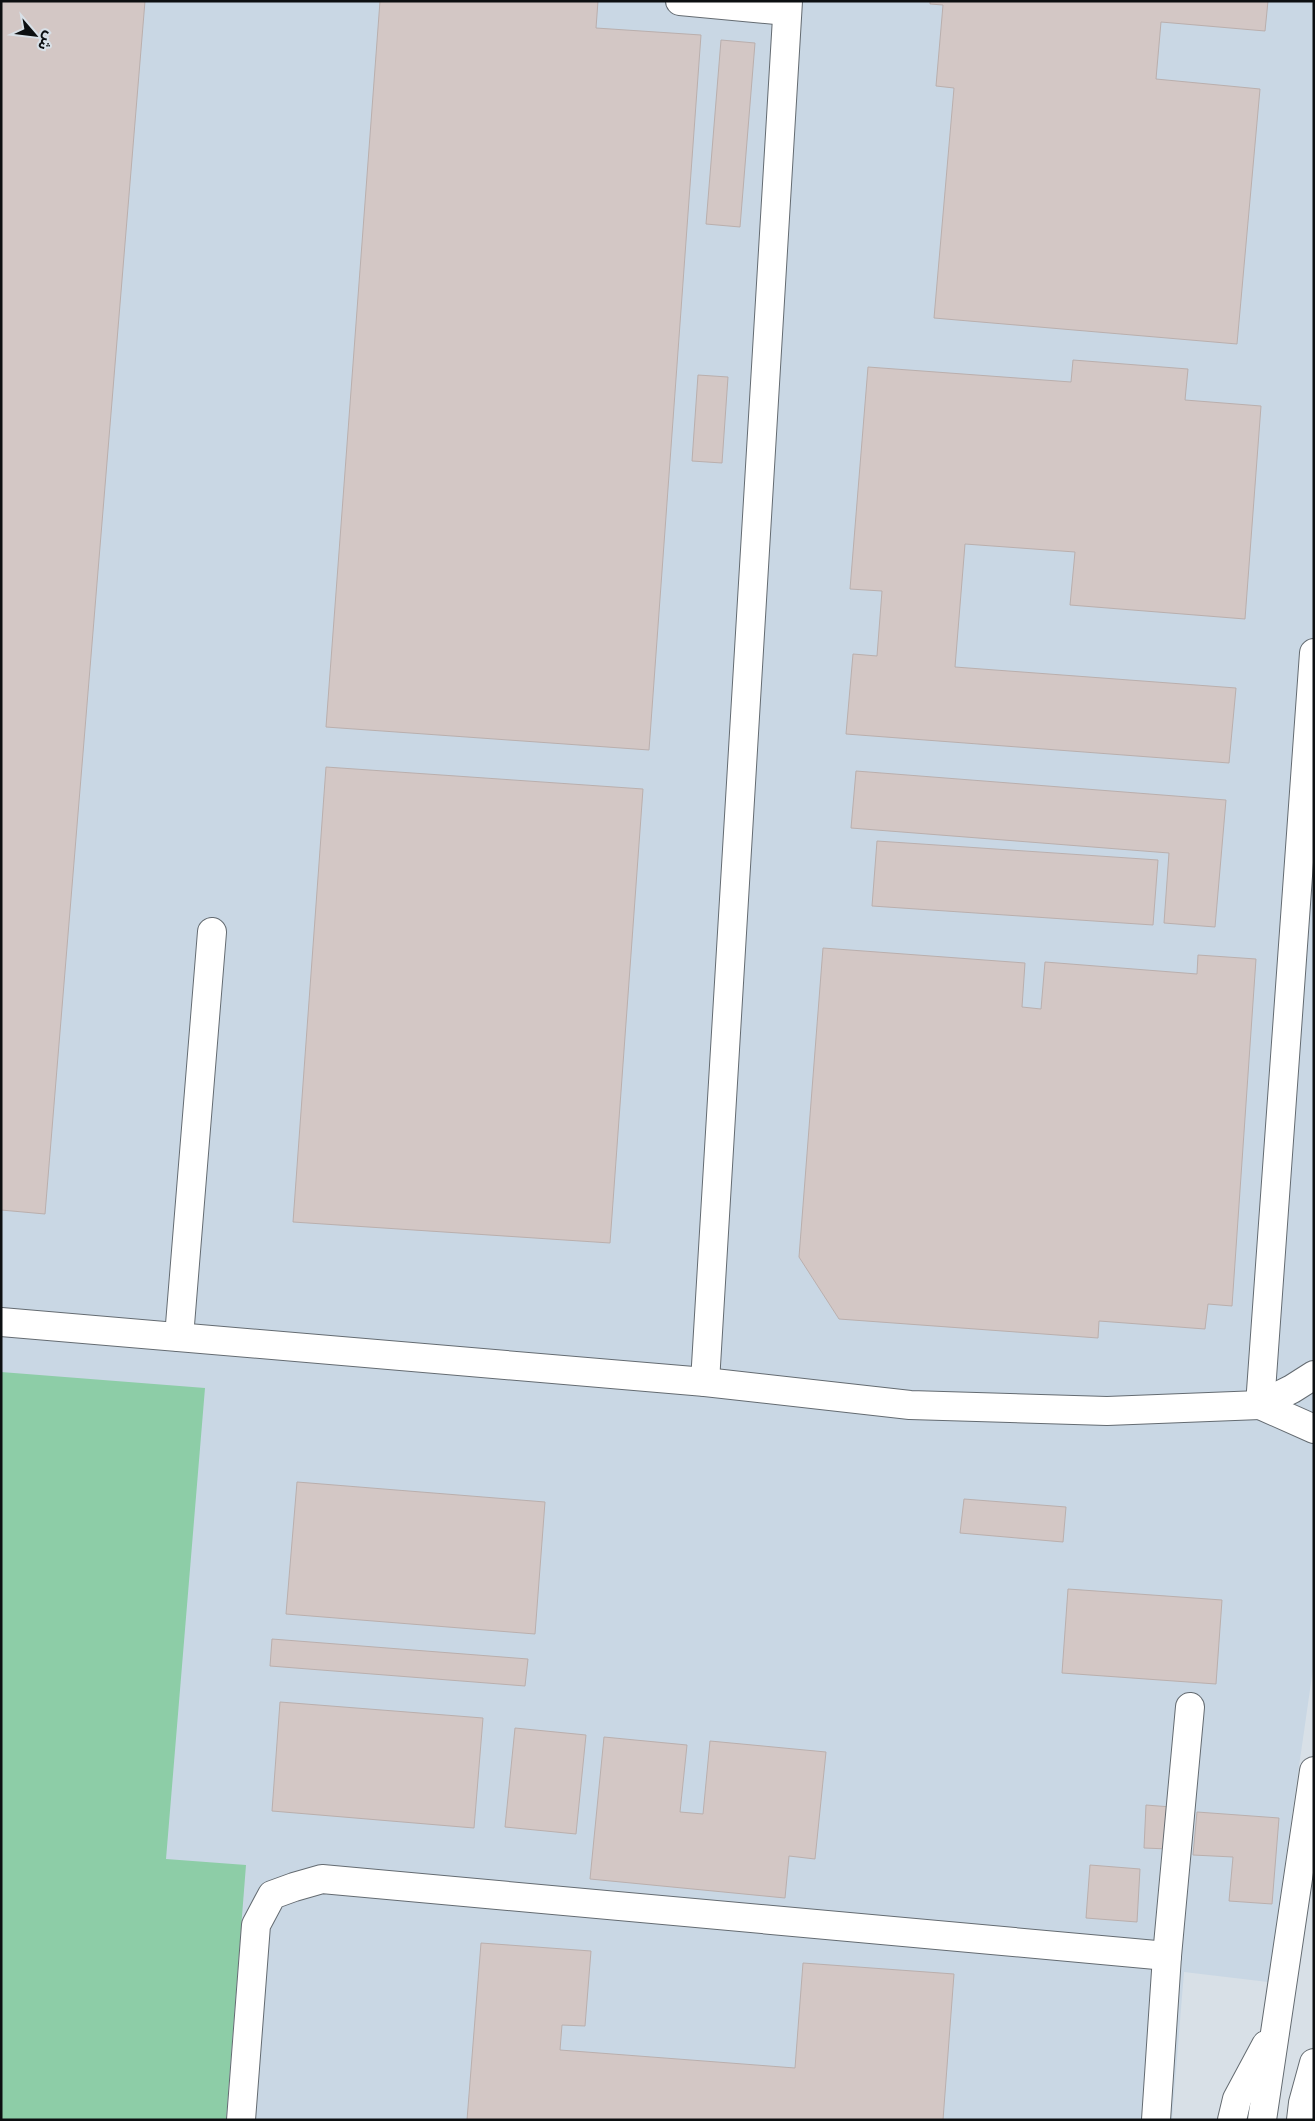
<svg xmlns="http://www.w3.org/2000/svg" width="1315" height="2121" font-family="'IBM Plex Serif','Noto Sans Arabic',serif">
  <style>
    .built { fill: #c9d7e4 }
    .green { fill: #8dcda7 }
    .building { fill: #d3c7c5; stroke: #baafad }
    .lines { fill: none; stroke-linecap: round; stroke-linejoin: round }
    .minor-casing { stroke: #646b71; stroke-width: 30 }
    .highway-casing { stroke: #646b71; stroke-width: 30 }
    .minor { stroke: #fff; stroke-width: 28 }
    .highway { stroke: #fff; stroke-width: 28 }
  </style>
  <rect width="100%" height="100%" fill="#d8e0e7"/>
  <polygon class="built" points="1,1 1314,1 1314,1662 1268,1982 1184,1972 1172,2120 1,2120"/>
  <polygon class="green" points="1,1372 205,1388 166,1859 246,1865 226,2120 1,2120"/>
  <g class="building">
    <polygon points="1,1 145,1 45,1214 1,1210"/>
    <polygon points="380,1 598,1 596,28 701,35 649,750 326,727"/>
    <polygon points="930,1 1268,1 1265,31 1161,22 1156,79 1260,89 1237,344 934,318 954,88 936,86 943,5 930,4"/>
    <polygon points="721,40 755,43 740,227 706,224"/>
    <polygon points="1073,360 1188,369 1185,400 1261,406 1245,619 1070,605 1075,552 965,544 955,667 1236,688 1229,763 846,734 853,654 877,656 882,591 850,589 868,367 1071,382"/>
    <polygon points="698,375 728,377 722,463 692,461"/>
    <polygon points="326,767 643,789 610,1243 293,1222"/>
    <polygon points="856,771 1226,800 1215,927 1164,923 1169,853 851,828"/>
    <polygon points="877,841 1158,860 1153,925 872,906"/>
    <polygon points="823,948 1025,963 1022,1007 1041,1009 1045,962 1197,974 1198,955 1256,959 1232,1306 1208,1304 1205,1329 1099,1321 1098,1338 839,1319 799,1257"/>
    <polygon points="297,1482 545,1502 535,1634 286,1614"/>
    <polygon points="964,1499 1066,1507 1063,1542 960,1533"/>
    <polygon points="1068,1589 1222,1600 1216,1684 1062,1673"/>
    <polygon points="272,1639 528,1659 525,1686 270,1666"/>
    <polygon points="280,1702 483,1718 474,1828 272,1811"/>
    <polygon points="515,1728 586,1735 576,1834 505,1827"/>
    <polygon points="604,1737 687,1745 680,1812 703,1814 710,1741 826,1752 815,1859 789,1856 785,1898 590,1879"/>
    <polygon points="1146,1805 1171,1807 1168,1849 1144,1848"/>
    <polygon points="1197,1812 1279,1818 1272,1904 1229,1901 1233,1857 1193,1855"/>
    <polygon points="1090,1865 1140,1869 1137,1922 1086,1918"/>
    <polygon points="481,1943 591,1951 585,2026 562,2025 560,2050 795,2068 803,1963 954,1974 943,2120 467,2120"/>
  </g>
  <g class="lines">
    <defs>
      <g id="minor">
        <polyline points="680,1 787,11"/>
        <polyline points="1,1322 705,1382 910,1405 1107,1411 1260,1405 1292,1389 1314,1375"/>
        <polyline points="179,1337 212,932"/>
        <polyline points="705,1382 788,1"/>
        <polyline points="1260,1405 1314,653"/>
        <polyline points="1260,1405 1314,1429"/>
        <polyline points="241,2120 256,1925 272,1895 294,1887 322,1879 1167,1956"/>
        <polyline points="1156,2120 1167,1956 1190,1707"/>
      </g>
      <g id="highway">
        <polyline points="1232,2120 1237,2099 1266,2045"/>
        <polyline points="1262,2120 1314,1771"/>
        <polyline points="1301,2120 1303,2103 1314,2063"/>
      </g>
    </defs>
    <use href="#minor" class="minor-casing"/>
    <use href="#highway" class="highway-casing"/>
    <use href="#minor" class="minor"/>
    <use href="#highway" class="highway"/>
  </g>
  <rect width="1315" height="2121" fill="none" stroke="#0c0f11" stroke-width="5"/>
  <g transform="translate(35 35) rotate(118)" stroke="#d8e0e7" stroke-width="4" paint-order="stroke">
  <path d="M0-4L9 19L0 12L-9 19Z" fill="#0c0f11"/>
  <text y="-8" font-size="14" font-weight="bold" text-anchor="middle" fill="#0c0f11">ش</text>
  </g>
</svg>
